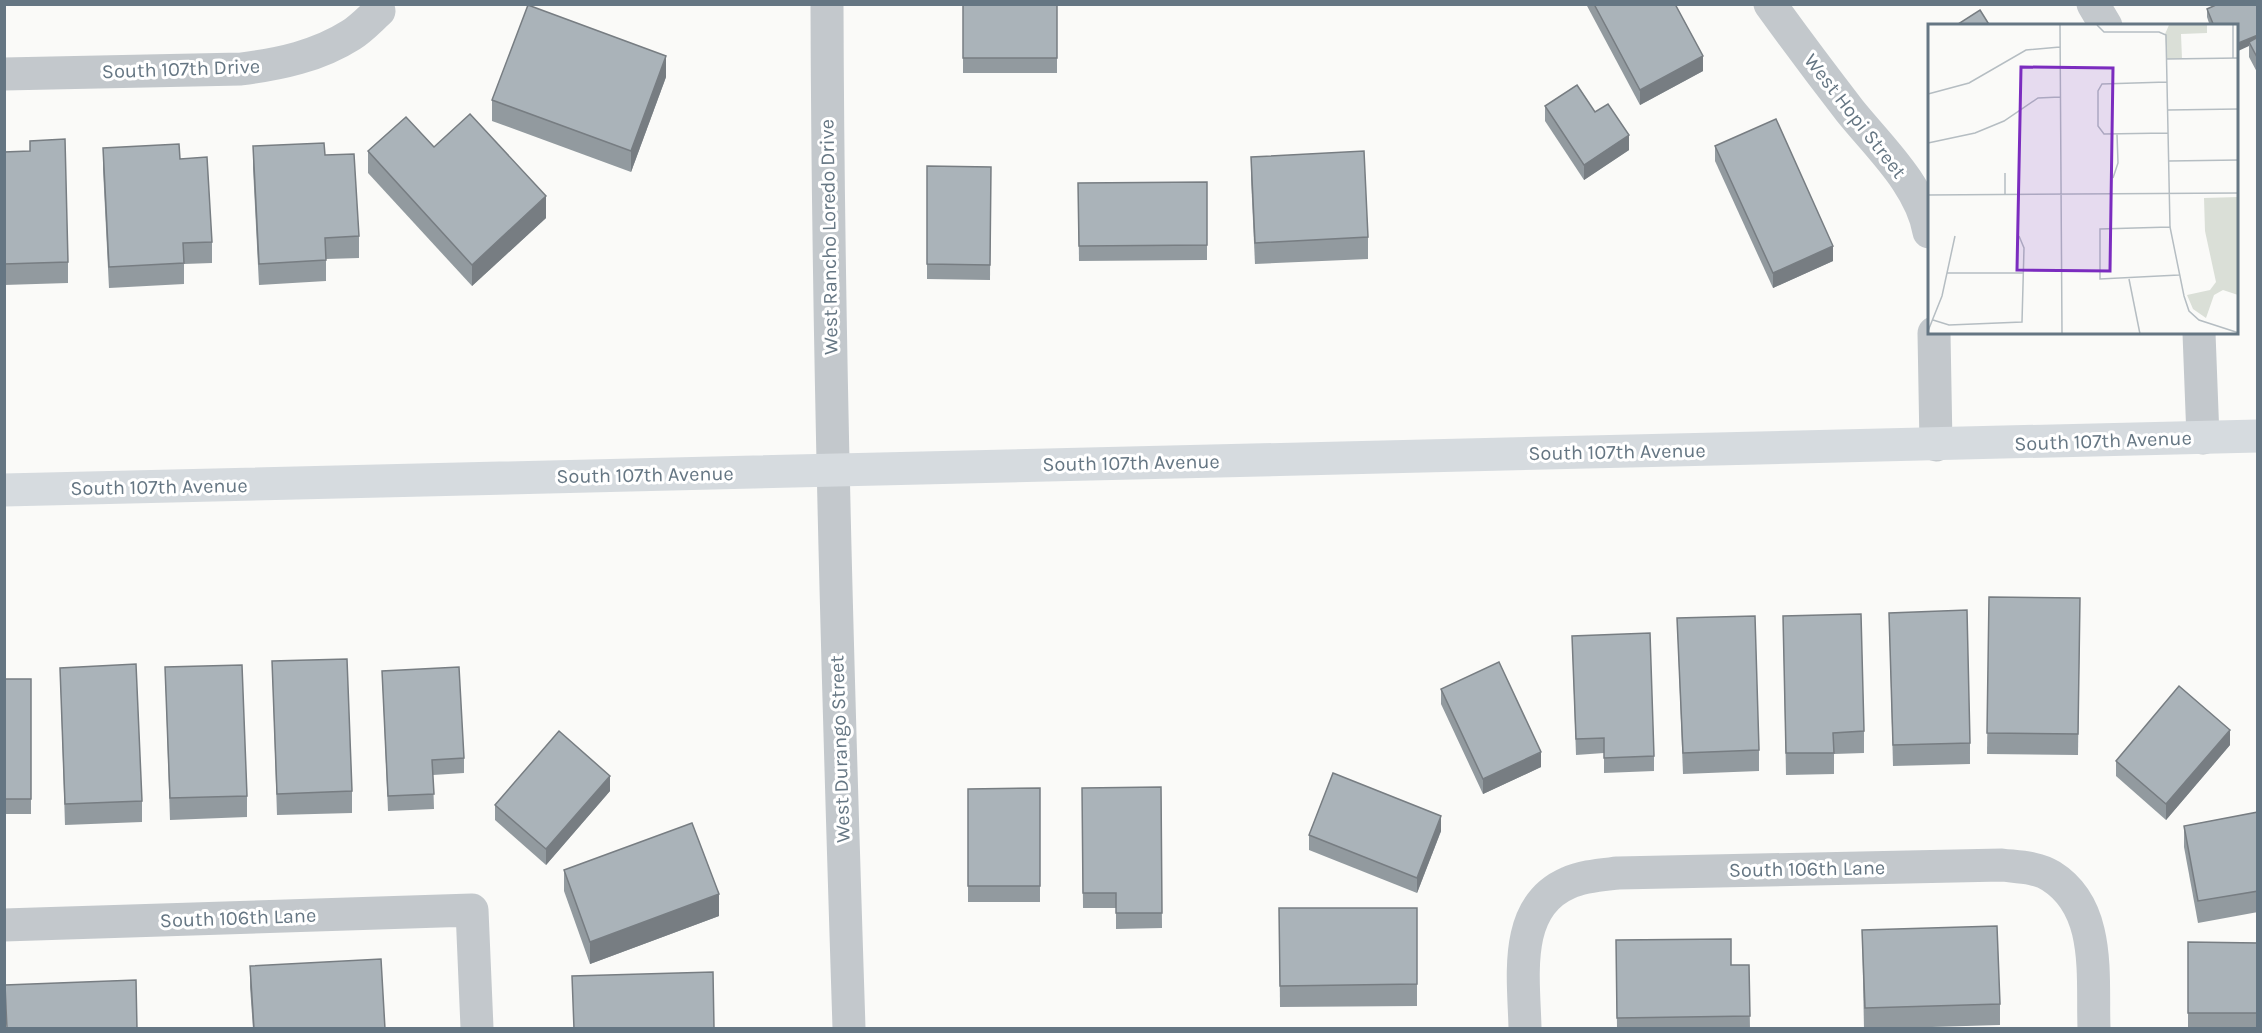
<svg xmlns="http://www.w3.org/2000/svg" width="2262" height="1033" font-family="Karla,sans-serif">
  <style>
    .lines { fill: none; stroke-linecap: round; stroke-linejoin: round }
    .minor { stroke: #c3c8cc; stroke-width: 33 }
    .major { stroke: #d6dbdf; stroke-width: 33 }
    .wall { fill: #929a9f }
    .shaded-wall { fill: #777d82 }
    .building { fill: #aab3b9; stroke: #777d82; stroke-width: 1.5 }
    .labels { text-anchor: middle; dominant-baseline: central; stroke-width: 6; stroke-linejoin: round; paint-order: stroke }
    .street-label { font-size: 20px; fill: #657683; stroke: #fff }
    .inset-road { fill: none; stroke: #b5bdc2; stroke-width: 1.5 }
    .view { fill: #7b2cbf; fill-opacity: 0.15; stroke: #7b2cbf; stroke-width: 3 }
    .inset-edge { fill: none; stroke: #657683; stroke-width: 3 }
  </style>
  <rect width="100%" height="100%" fill="#fafaf8"/>
  <g class="lines">
    <g class="minor">
      <path d="M827,4C828,346 838,687 849,1028"/>
      <path d="M1770,4C1796,40 1823,76 1850,111C1879,147 1921,185 1929,232"/>
      <polyline points="2093,4 2106,26"/>
      <path d="M4,74L241,69C280,64 318,56 351,35C361,29 370,19 379,11"/>
      <polyline points="1934,333 1936,445"/>
      <polyline points="2199,333 2203,438"/>
      <polyline points="4,925 472,910 477,1028"/>
      <path d="M1525,1028C1524,979 1512,907 1568,883C1583,876 1601,875 1618,873L2002,865C2018,867 2037,867 2051,876C2102,908 2092,977 2094,1028"/>
    </g>
    <polyline class="major" points="4,490 2258,436"/>
  </g>
  <g class="wall">
    <rect x="963" y="4" width="94" height="69"/>
    <polygon points="1586,4 1675,4 1703,71 1640,105"/>
    <polygon points="2258,6 2258,74 2249,57 2249,46 2236,26 2210,26 2207,17 2207,9"/>
    <polygon points="666,77 631,172 492,121 492,100"/>
    <polygon points="1545,106 1595,112 1629,150 1584,180 1545,121"/>
    <polygon points="253,146 325,155 359,236 359,258 326,259 326,281 259,285 253,168"/>
    <polygon points="1715,146 1833,261 1773,288 1715,161"/>
    <polygon points="434,147 546,218 472,286 368,173 368,151"/>
    <polygon points="103,148 180,159 212,242 212,263 184,264 184,284 109,288 103,169"/>
    <polygon points="4,152 68,262 68,283 4,285"/>
    <polygon points="1251,157 1368,237 1368,259 1255,264 1251,178"/>
    <polygon points="927,166 991,167 990,280 927,279"/>
    <polygon points="1207,182 1207,260 1079,261 1078,183"/>
    <polygon points="1989,597 2080,598 2078,755 1987,754"/>
    <polygon points="1889,613 1970,743 1970,764 1893,766"/>
    <polygon points="1783,616 1864,731 1864,753 1834,754 1834,774 1786,775"/>
    <polygon points="1677,618 1759,750 1759,771 1683,774"/>
    <polygon points="1572,636 1654,756 1654,771 1604,773 1604,753 1576,755"/>
    <polygon points="272,661 352,791 352,813 277,815"/>
    <polygon points="165,667 247,796 247,817 170,820"/>
    <polygon points="60,668 142,801 142,822 65,825"/>
    <polygon points="382,671 464,758 464,773 433,775 434,809 388,811"/>
    <rect x="4" y="679" width="27" height="135"/>
    <polygon points="1441,689 1541,767 1483,794 1441,704"/>
    <polygon points="2230,745 2166,820 2116,776 2116,761"/>
    <polygon points="1161,787 1162,928 1116,929 1116,908 1083,908 1082,788"/>
    <polygon points="1040,788 1040,902 968,902 968,789"/>
    <polygon points="610,791 546,865 495,820 495,805"/>
    <polygon points="2258,812 2258,912 2198,923 2184,847 2184,826"/>
    <polygon points="1441,831 1417,893 1309,850 1309,835"/>
    <polygon points="564,870 719,916 590,964 564,891"/>
    <polygon points="1279,908 1417,908 1417,1006 1280,1007"/>
    <polygon points="1862,930 2000,1004 2000,1025 1864,1029"/>
    <polygon points="1616,940 1731,965 1749,965 1750,1029 1617,1029"/>
    <polygon points="2188,942 2258,943 2258,1029 2188,1028"/>
    <polygon points="250,966 385,1029 253,1029 250,987"/>
  </g>
  <g class="shaded-wall">
    <polygon points="2258,35 2258,43 2249,42 2249,46 2236,52 2236,44"/>
    <polygon points="666,56 666,77 631,172 631,151"/>
    <polygon points="1703,56 1703,71 1640,105 1640,90"/>
    <polygon points="1629,135 1629,150 1584,180 1584,165"/>
    <polygon points="546,196 546,218 472,286 472,265"/>
    <polygon points="1833,246 1833,261 1773,288 1773,273"/>
    <polygon points="2230,730 2230,745 2166,820 2166,804"/>
    <polygon points="1541,752 1541,767 1483,794 1483,779"/>
    <polygon points="610,776 610,791 546,865 546,849"/>
    <polygon points="1441,816 1441,831 1417,893 1417,878"/>
    <polygon points="719,894 719,916 590,964 590,942"/>
  </g>
  <g class="building">
    <rect x="963" y="4" width="94" height="54"/>
    <polygon points="1594,4 1675,4 1703,56 1640,90"/>
    <polygon points="2218,4 2257,4 2258,35 2236,44 2236,26 2214,26 2207,9"/>
    <polygon points="528,5 666,56 631,151 492,100"/>
    <polygon points="1980,10 1990,26 1955,26"/>
    <polygon points="2258,37 2258,59 2249,42"/>
    <polygon points="1577,85 1595,112 1608,104 1629,135 1584,165 1545,106"/>
    <polygon points="470,114 546,196 472,265 368,151 406,117 434,147"/>
    <polygon points="1776,119 1833,246 1773,273 1715,146"/>
    <polygon points="65,139 68,262 4,264 4,152 30,151 30,141"/>
    <polygon points="324,143 325,155 354,154 359,236 325,238 326,260 259,264 253,146"/>
    <polygon points="179,144 180,159 207,157 212,242 183,243 184,263 109,267 103,148"/>
    <polygon points="1364,151 1368,237 1255,243 1251,157"/>
    <polygon points="927,166 991,167 990,265 927,264"/>
    <polygon points="1207,182 1207,245 1079,246 1078,183"/>
    <polygon points="1989,597 2080,598 2078,734 1987,733"/>
    <polygon points="1967,610 1970,743 1893,745 1889,613"/>
    <polygon points="1861,614 1864,731 1833,733 1834,753 1786,753 1783,616"/>
    <polygon points="1755,616 1759,750 1683,753 1677,618"/>
    <polygon points="1650,633 1654,756 1604,758 1604,738 1576,739 1572,636"/>
    <polygon points="347,659 352,791 277,794 272,661"/>
    <polygon points="1499,662 1541,752 1483,779 1441,689"/>
    <polygon points="136,664 142,801 65,804 60,668"/>
    <polygon points="242,665 247,796 170,798 165,667"/>
    <polygon points="459,667 464,758 432,760 434,794 388,796 382,671"/>
    <rect x="4" y="679" width="27" height="120"/>
    <polygon points="2179,686 2230,730 2166,804 2116,761"/>
    <polygon points="559,731 610,776 546,849 495,805"/>
    <polygon points="1333,773 1441,816 1417,878 1309,835"/>
    <polygon points="1161,787 1162,913 1116,913 1116,893 1083,893 1082,788"/>
    <polygon points="1040,788 1040,886 968,886 968,789"/>
    <polygon points="2258,812 2258,891 2198,901 2184,826"/>
    <polygon points="692,823 719,894 590,942 564,870"/>
    <polygon points="1279,908 1417,908 1417,984 1280,986"/>
    <polygon points="1997,926 2000,1004 1865,1008 1862,930"/>
    <polygon points="1731,939 1731,965 1749,965 1750,1016 1617,1018 1616,940"/>
    <polygon points="2188,942 2258,943 2258,1013 2188,1013"/>
    <polygon points="381,959 385,1029 254,1029 250,966"/>
    <polygon points="713,972 714,1028 574,1029 572,976"/>
    <polygon points="136,980 137,1029 7,1029 5,985"/>
  </g>
  <g class="labels">
    <g class="street-label">
      <text transform="translate(181 69) rotate(-2)">South 107th Drive</text>
      <text transform="translate(1855 116) rotate(52)">West Hopi Street</text>
      <text transform="translate(829 237) rotate(-91)">West Rancho Loredo Drive</text>
      <text transform="translate(2103 441) rotate(-2)">South 107th Avenue</text>
      <text transform="translate(1617 452) rotate(-1)">South 107th Avenue</text>
      <text transform="translate(1131 463) rotate(-1)">South 107th Avenue</text>
      <text transform="translate(645 475) rotate(-1)">South 107th Avenue</text>
      <text transform="translate(159 487) rotate(-1)">South 107th Avenue</text>
      <text transform="translate(840 749) rotate(-92)">West Durango Street</text>
      <text transform="translate(1807 869) rotate(-1)">South 106th Lane</text>
      <text transform="translate(238 918) rotate(-2)">South 106th Lane</text>
    </g>
  </g>
  <g transform="translate(1928 24)">
    <rect width="310" height="310" fill="#fafaf8"/>
    <path d="M241,1H279V9L253,10L254,35H239L237,10ZM310,173V271L295,266L286,271L278,294L265,285L259,271L282,266L288,258L277,207L276,174Z" fill="#dadfd7"/>
    <path class="inset-road" d="M132,1L134,310M169,1L176,8H231L238,11L242,203L256,272L261,287L271,296L311,309M305,1V34M239,35L311,34M239,58L174,60L170,67V102L176,110L240,109M0,70L41,59L98,26L132,23M240,86L311,85M0,119L47,109L76,97L110,74L132,73M241,137L311,136M185,154L190,139L189,110M0,171L311,169M77,171V149M242,203L172,205V255L251,251M19,249H96M201,255L212,310M5,296L21,301L94,298L96,224L91,212M0,307L14,272L27,212"/>
    <path class="view" d="M93,43L185,44L182,247L89,246Z"/>
    <rect width="310" height="310" class="inset-edge"/>
  </g>
  <rect width="2262" height="1033" fill="none" stroke="#657683" stroke-width="12"/>
</svg>
